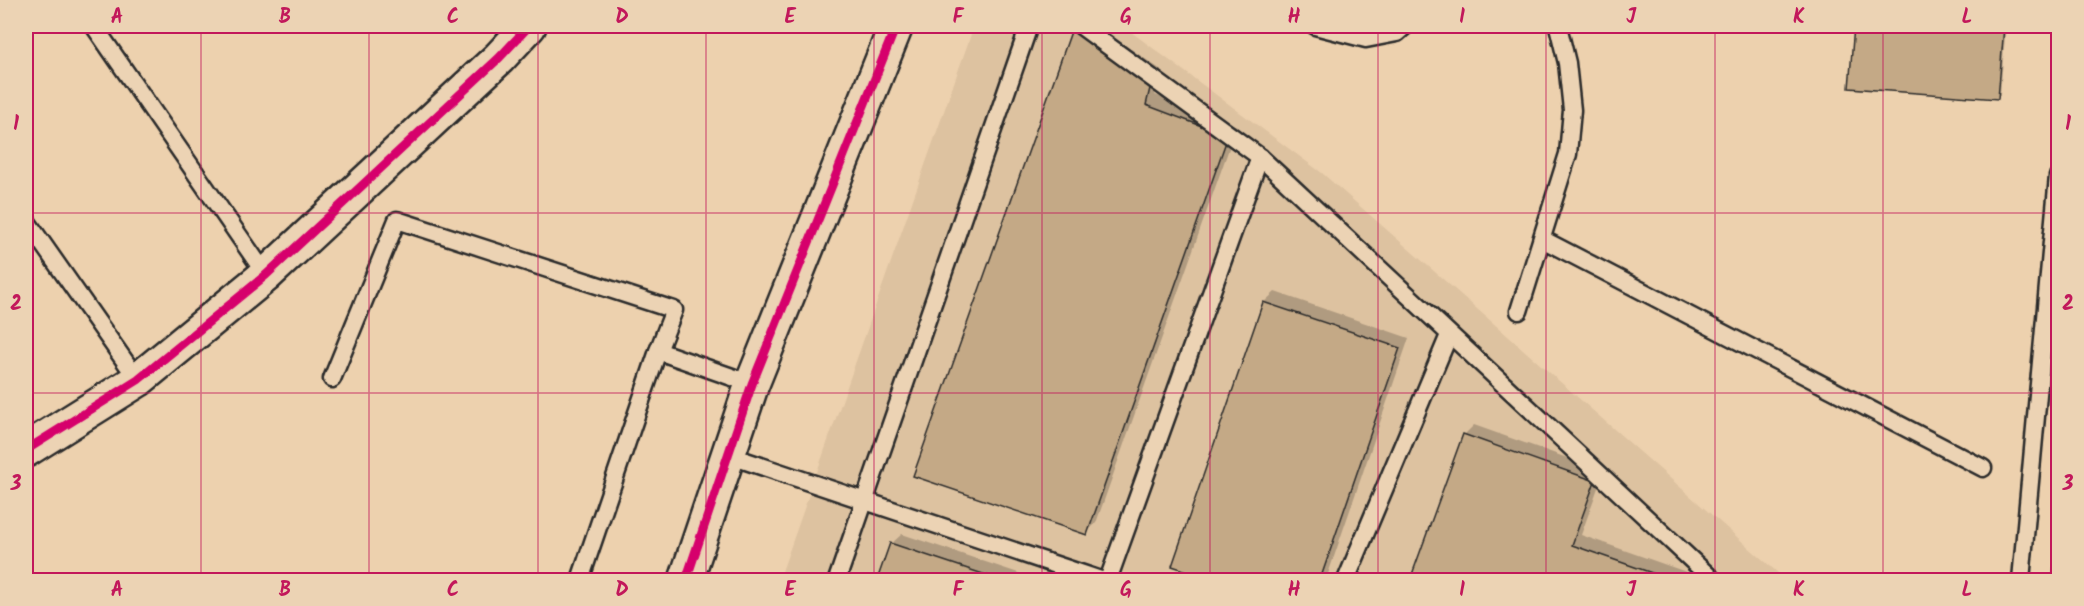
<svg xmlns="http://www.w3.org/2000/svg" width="2084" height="606" font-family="Kalam,sans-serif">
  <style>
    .built { fill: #ddc2a0 }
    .shadow { fill: #0003 }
    .building { fill: #c4a986; stroke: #2b2b2b; stroke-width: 1.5 }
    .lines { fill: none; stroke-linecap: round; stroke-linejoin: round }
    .service-casing { stroke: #2b2b2b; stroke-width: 21 }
    .minor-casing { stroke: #2b2b2b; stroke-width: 38 }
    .service { stroke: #ecd3b4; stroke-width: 16 }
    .minor { stroke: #ecd3b4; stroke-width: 33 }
    .cycleway-casing { stroke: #ecd3b4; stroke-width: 13 }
    .cycleway { stroke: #d6006c; stroke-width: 9 }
    .grid { fill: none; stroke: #c2185b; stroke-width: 1.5; stroke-opacity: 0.55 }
    .neatline { fill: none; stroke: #c2185b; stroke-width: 2 }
    .grid-label { font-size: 20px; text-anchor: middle; font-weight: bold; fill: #c2185b }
  </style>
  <rect width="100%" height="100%" fill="#edd1ae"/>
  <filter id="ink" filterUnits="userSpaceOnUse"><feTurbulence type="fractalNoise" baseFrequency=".0167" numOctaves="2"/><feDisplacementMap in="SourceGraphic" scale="12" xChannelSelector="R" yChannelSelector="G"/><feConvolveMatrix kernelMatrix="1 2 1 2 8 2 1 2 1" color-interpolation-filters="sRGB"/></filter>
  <g filter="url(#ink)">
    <polygon class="built" points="974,26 1123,26 1322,173 1786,580 779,580"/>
    <g class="shadow">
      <polygon points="1074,26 1098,26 1161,70 1155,95 1237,126 1096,523 1086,533"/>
      <polygon points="1856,26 2006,26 2000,95 1997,98 1851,87"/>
      <polygon points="1275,292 1409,338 1326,580 1220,580 1174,565 1264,302"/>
      <polygon points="1474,425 1604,471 1581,535 1709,580 1412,580 1464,435"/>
      <polygon points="2058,514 2058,580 2054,580"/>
      <polygon points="902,534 1039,580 879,580 891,544"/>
    </g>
    <g class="building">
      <polygon points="1073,26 1152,80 1146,105 1228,136 1087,535 913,476"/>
      <polygon points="1854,26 2004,26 1998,99 1849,88"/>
      <polygon points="1263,302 1400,348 1320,580 1215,580 1172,566"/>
      <polygon points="1463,434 1595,481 1572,545 1672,580 1410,580"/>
      <polygon points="2058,489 2058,580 2053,580"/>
      <polygon points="890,543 1001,580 877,580"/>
    </g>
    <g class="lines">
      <defs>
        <g id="service">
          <polyline points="94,26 266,275"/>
          <polyline points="1081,26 1260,157 1713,580"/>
          <polyline points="1315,26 1366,39 1397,33 1405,26"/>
          <polyline points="26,220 138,380"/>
          <polyline points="1542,239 1983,468"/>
          <polyline points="1519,311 1568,154 1572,110 1567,63 1558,26"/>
          <polyline points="658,351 752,384"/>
          <polyline points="332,379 397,220 674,310 658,351 580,580"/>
          <polyline points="728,455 1101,580"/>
          <polyline points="837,580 1029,26"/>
          <polyline points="1108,580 1260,157"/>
          <polyline points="1346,580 1449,335"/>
          <polyline points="2021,580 2058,176"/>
        </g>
        <g id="minor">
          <polyline points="26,450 138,380 266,275 499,58 529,26"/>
          <polyline points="686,580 752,384 896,26"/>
        </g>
      </defs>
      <use href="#service" class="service-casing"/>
      <use href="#minor" class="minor-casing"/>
      <use href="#service" class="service"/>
      <use href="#minor" class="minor"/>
      <defs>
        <g id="cycleway">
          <polyline points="26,450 138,380 266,275 499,58 529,26"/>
          <polyline points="686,580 752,384 896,26"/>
        </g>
      </defs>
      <use href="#cycleway" class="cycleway-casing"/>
      <use href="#cycleway" class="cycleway"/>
    </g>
  </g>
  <path class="grid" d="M201,26V580M369,26V580M538,26V580M706,26V580M874,26V580M1042,26V580M1210,26V580M1378,26V580M1546,26V580M1715,26V580M1883,26V580M26,213H2058M26,393H2058"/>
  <rect width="2084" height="606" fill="none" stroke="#ecd3b4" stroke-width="66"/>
  <rect x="33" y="33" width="2018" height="540" class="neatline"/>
  <g class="grid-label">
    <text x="117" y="23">A</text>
    <text x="285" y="23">B</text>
    <text x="453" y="23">C</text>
    <text x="622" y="23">D</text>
    <text x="790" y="23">E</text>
    <text x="958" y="23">F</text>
    <text x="1126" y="23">G</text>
    <text x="1294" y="23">H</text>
    <text x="1462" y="23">I</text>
    <text x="1631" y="23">J</text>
    <text x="1799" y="23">K</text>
    <text x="1967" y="23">L</text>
    <text x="16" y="130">1</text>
    <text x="2068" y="130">1</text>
    <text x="16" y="310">2</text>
    <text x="2068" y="310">2</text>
    <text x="16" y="490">3</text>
    <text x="2068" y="490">3</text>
    <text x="117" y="596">A</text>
    <text x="285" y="596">B</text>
    <text x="453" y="596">C</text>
    <text x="622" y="596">D</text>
    <text x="790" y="596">E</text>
    <text x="958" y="596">F</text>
    <text x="1126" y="596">G</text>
    <text x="1294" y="596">H</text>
    <text x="1462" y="596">I</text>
    <text x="1631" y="596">J</text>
    <text x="1799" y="596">K</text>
    <text x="1967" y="596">L</text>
  </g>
</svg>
